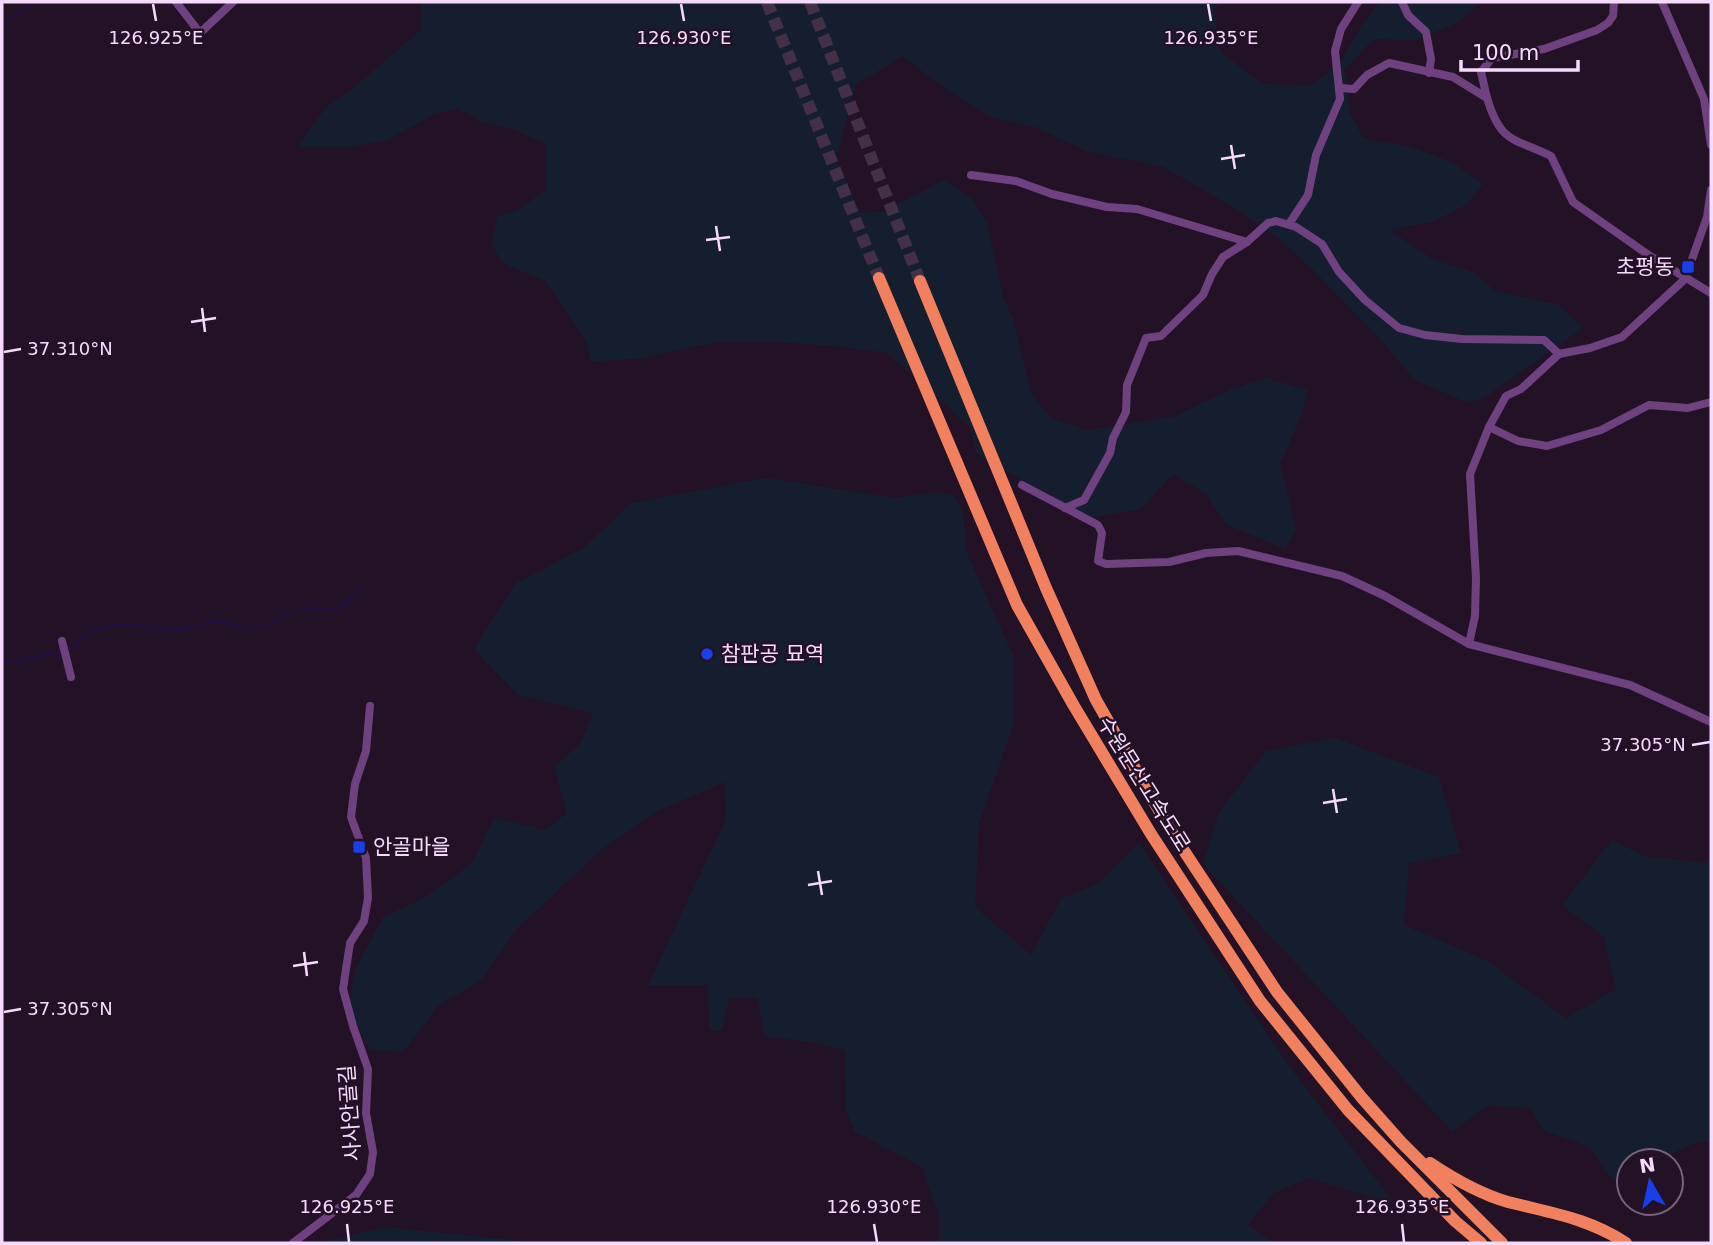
<svg xmlns="http://www.w3.org/2000/svg" width="1713" height="1245" font-family="'DejaVu Sans','Noto Sans KR',sans-serif">
  <style>
    .green { fill: #151e2f }
    .lines { fill: none; stroke-linecap: round; stroke-linejoin: round }
    .stream { stroke: #200f41; stroke-width: 2.5 }
    .highway-tunnel { stroke: #433046; stroke-width: 12; stroke-dasharray: 12 6; stroke-linecap: butt }
    .minor { stroke: #704180; stroke-width: 8 }
    .highway { stroke: #f1805f; stroke-width: 12 }
    .ticks { fill: none; stroke: #f6dafc; stroke-width: 2.5 }
    .poi-dot { fill: #1740eb; stroke: #231226; stroke-width: 2.5 }
    .labels { text-anchor: middle; dominant-baseline: central; stroke-width: 5; stroke-linejoin: round; paint-order: stroke }
    .poi-label { font-size: 21px; fill: #f6dafc; stroke: #231226; text-anchor: start }
    .street-label { font-size: 21px; fill: #f6dafc; stroke: #231226 }
    .ticks-label { font-size: 18px; text-anchor: middle; fill: #f6dafc; stroke: #231226; stroke-width: 5; stroke-linejoin: round; paint-order: stroke }
  </style>
  <rect width="100%" height="100%" fill="#231226"/>
  <g class="green">
    <polygon points="421,2 1220,2 1214,11 1221,52 1262,84 1311,85 1340,63 1361,26 1380,2 1479,2 1459,22 1416,40 1374,39 1344,70 1350,114 1362,136 1372,141 1405,145 1452,162 1483,184 1466,205 1432,222 1389,230 1434,260 1475,273 1495,291 1559,305 1583,328 1484,398 1468,403 1415,380 1381,340 1313,270 1284,243 1243,213 1164,167 1086,151 1035,127 993,118 946,89 902,56 856,85 836,158 860,213 885,211 944,180 972,198 987,224 1003,296 1013,319 1032,395 1052,419 1088,430 1176,416 1232,389 1267,378 1307,390 1302,414 1280,464 1296,530 1285,549 1227,525 1206,494 1173,474 1141,509 1088,518 976,454 971,428 887,353 845,347 767,341 720,341 643,358 591,362 586,340 545,281 503,263 491,244 498,216 516,211 546,190 546,144 515,130 481,122 457,108 433,115 387,140 354,147 297,147 327,106 346,94 421,30"/>
    <polygon points="766,478 894,498 936,492 950,494 957,499 963,513 967,554 1013,655 1013,726 979,823 975,907 1031,955 1061,899 1099,883 1139,843 1289,1066 1395,1204 1308,1178 1274,1193 1248,1224 1273,1243 939,1243 939,1214 921,1166 855,1132 846,1110 845,1050 822,1044 764,1036 758,997 729,998 722,1031 709,1030 708,985 648,985 726,819 725,782 658,811 601,850 516,930 482,979 438,1006 403,1052 370,1050 349,1010 355,970 383,917 423,899 472,863 494,818 545,830 567,813 554,767 580,744 593,713 518,695 474,649 515,584 583,548 632,503"/>
    <polygon points="1335,738 1439,777 1461,853 1409,863 1404,925 1487,961 1566,1018 1616,989 1604,937 1562,905 1612,840 1646,857 1711,863 1711,1142 1698,1142 1654,1161 1629,1161 1629,1173 1613,1180 1588,1146 1544,1131 1531,1108 1488,1106 1452,1131 1203,864 1219,812 1266,751"/>
    <polygon points="385,1227 538,1243 319,1243"/>
  </g>
  <g class="lines">
    <g class="stream">
      <polyline points="2,25 36,2"/>
      <path d="M300,608C332,606 339,619 360,586"/>
      <polyline points="68,650 91,632 108,626 129,624 177,630 216,621 244,627 261,627 279,620 288,612"/>
      <polyline points="2,663 61,652"/>
    </g>
    <g class="highway-tunnel">
      <polyline points="767,2 879,278"/>
      <polyline points="810,2 920,281"/>
    </g>
    <g class="minor">
      <polyline points="176,2 200,33 233,2"/>
      <polyline points="1402,2 1408,15 1426,32 1431,59 1429,73"/>
      <polyline points="1662,2 1704,99 1711,145"/>
      <polyline points="1339,88 1354,89 1367,75 1389,63 1453,77 1487,98 1481,72 1492,58 1544,49 1597,30 1608,23 1613,16 1614,2"/>
      <path d="M1487,98C1501,143 1511,137 1551,156L1573,202L1650,256L1711,293"/>
      <polyline points="971,175 1016,181 1052,194 1107,207 1137,209 1247,242"/>
      <polyline points="1711,190 1707,217 1685,279 1622,337 1590,348 1559,354 1521,389 1506,396 1489,427 1518,441 1547,446 1601,430 1649,405 1688,408 1711,402"/>
      <polyline points="1289,224 1308,195 1316,155 1340,99 1335,51 1341,29 1358,2"/>
      <polyline points="1022,485 1098,525 1102,533 1098,561 1106,564 1169,562 1206,553 1238,551 1342,576 1385,596 1469,644 1630,685 1711,722"/>
      <polyline points="1065,508 1084,500 1110,453 1113,438 1126,412 1127,385 1146,338 1161,336 1203,295 1212,274 1223,257 1247,242 1268,223 1276,221 1296,227 1322,244 1339,272 1365,300 1399,328 1425,335 1462,339 1544,340 1559,354"/>
      <polyline points="62,641 71,677"/>
      <polyline points="1469,644 1475,616 1476,578 1470,474 1489,427"/>
      <polyline points="293,1243 356,1195 370,1174 373,1152 366,1113 368,1069 353,1026 343,989 350,943 364,921 368,898 366,858 351,817 355,784 366,751 370,706"/>
    </g>
    <g class="highway">
      <polyline points="879,278 1017,605 1074,706 1151,834 1260,1001 1348,1110 1455,1221 1481,1243"/>
      <polyline points="920,281 1046,588 1096,700 1169,828 1277,992 1362,1098 1401,1142 1502,1243"/>
      <path d="M1430,1163C1454,1179 1480,1194 1508,1202C1551,1213 1588,1218 1626,1243"/>
    </g>
  </g>
  <path class="ticks" d="M153,4L156,21M681,4L684,21M1208,4L1211,21M1231,145L1235,169M1221,159L1245,155M716,226L720,251M706,240L730,237M202,308L205,332M191,322L216,318M4,352L21,349M1692,745L1710,742M1333,789L1337,813M1323,803L1347,799M818,871L822,895M808,885L832,881M304,952L307,976M293,966L318,962M4,1012L21,1009M347,1224L349,1242M874,1224L877,1242M1402,1224L1404,1242"/>
  <g class="poi-dot">
    <rect x="1681" y="260" width="14" height="14" rx="3.5"/>
    <circle cx="707" cy="654" r="7"/>
    <rect x="352" y="840" width="14" height="14" rx="3.5"/>
  </g>
  <g class="labels">
    <g class="poi-label">
      <text x="1674" y="267" text-anchor="end">초평동</text>
      <text x="721" y="654">참판공 묘역</text>
      <text x="373" y="847">안골마을</text>
    </g>
    <g class="street-label">
      <text transform="translate(1144 784) rotate(58)">수원문산고속도로</text>
      <text transform="translate(350 1113) rotate(-94)">사사안골길</text>
    </g>
  </g>
  <g class="ticks-label">
    <text x="156" y="44">126.925°E</text>
    <text x="684" y="44">126.930°E</text>
    <text x="1211" y="44">126.935°E</text>
    <text x="70" y="355">37.310°N</text>
    <text x="1643" y="751">37.305°N</text>
    <text x="70" y="1015">37.305°N</text>
    <text x="347" y="1213">126.925°E</text>
    <text x="874" y="1213">126.930°E</text>
    <text x="1402" y="1213">126.935°E</text>
  </g>
  <rect width="1713" height="1245" fill="none" stroke="#f6dafc" stroke-width="7"/>
  <g transform="translate(1650 1182) rotate(351)"><circle r="33" fill="#231226" stroke="#77627c" stroke-width="2"/>
  <path d="M0-5L12 26L0 18L-12 26Z" fill="#1740eb"/>
  <text y="-10" font-size="19" font-weight="bold" text-anchor="middle" fill="#f6dafc">N</text>
  </g>
  <path d="M1461 60v10h117v-10" fill="none" stroke="#f6dafc" stroke-width="3.5"/>
  <text x="1472" y="60" font-size="21" fill="#f6dafc" stroke="#231226" stroke-width="5" paint-order="stroke">100 m</text>
</svg>
